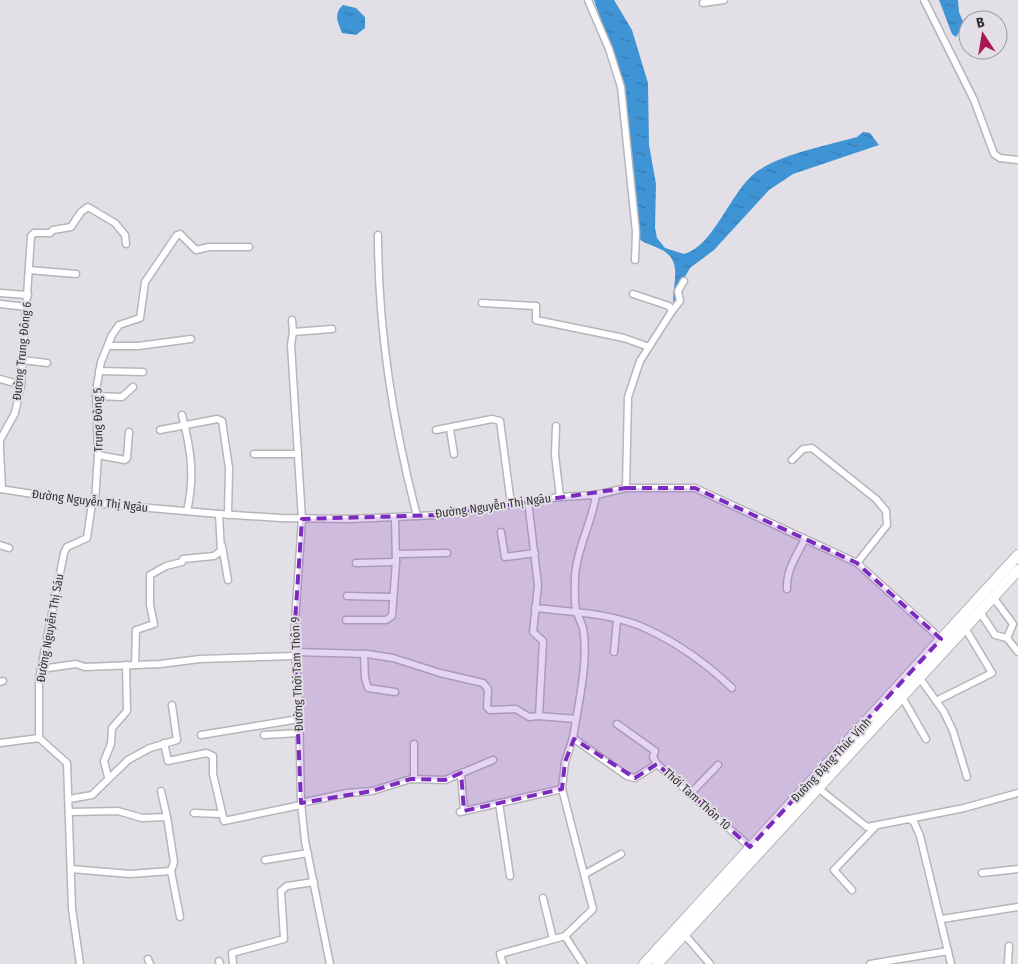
<svg xmlns="http://www.w3.org/2000/svg" width="1018" height="964" font-family="'Fira Sans Condensed',sans-serif">
  <style>
    .water { fill: url(#water-ripples) }
    .lines { fill: none; stroke-linecap: round; stroke-linejoin: round }
    .street-casing { stroke: #b8b4bb; stroke-width: 9 }
    .primary-casing { stroke: #b8b4bb; stroke-width: 12 }
    .street { stroke: #fff; stroke-width: 6 }
    .primary { stroke: #fff; stroke-width: 10 }
    .marked { fill: #7b2cbf; fill-opacity: 0.2; stroke: #7b2cbf; stroke-width: 4; stroke-dasharray: 10 6; stroke-linejoin: round }
    .labels { text-anchor: middle; dominant-baseline: central; stroke-width: 4; stroke-linejoin: round; paint-order: stroke }
    .street-label { font-size: 12px; fill: #343235; stroke: #e3dfe6 }
  </style>
  <defs>
    <pattern id="water-ripples" width="26" height="14" patternUnits="userSpaceOnUse" patternTransform="scale(1.25)"><rect width="26" height="14" fill="#3f94d5"/><path d="M2 4q2-2 4 0t4 0M15 11q2-2 4 0t4 0" fill="none" stroke="#3679ae"/></pattern>
  </defs>
  <rect width="100%" height="100%" fill="#e3dfe6"/>
  <g class="water">
    <path d="M594,0H614L632,30L648,83L649,145L656,184L655,228L657,238L665,248L684,254C714,246 730,192 756,172C783,153 826,146 857,137L863,132L870,133L879,145L793,174L769,190L714,250L690,268L678,289V300L674,307C671,293 678,277 674,264C668,243 640,249 632,230L637,220V211L625,89Z"/>
    <polygon points="939,0 958,0 959,12 964,24 956,37 952,34"/>
    <path d="M343,5L356,8L365,17V28L356,35L342,33C338,22 333,14 343,5Z"/>
  </g>
  <g class="lines">
    <defs>
      <g id="street">
        <polyline points="588,0 609,49 621,87 636,232 635,260"/>
        <polyline points="924,0 974,100 994,154 1000,158 1018,160"/>
        <polyline points="703,3 724,0"/>
        <path d="M378,235C378,330 393,424 417,516"/>
        <polyline points="29,270 76,274"/>
        <polyline points="0,293 28,295"/>
        <polyline points="482,303 536,306 536,320 624,338 649,347"/>
        <polyline points="0,304 27,307"/>
        <polyline points="672,311 680,301 678,291 684,281"/>
        <polyline points="292,320 293,332"/>
        <polyline points="108,346 138,346 191,339"/>
        <polyline points="23,360 47,363"/>
        <polyline points="99,371 143,372"/>
        <polyline points="0,379 21,385"/>
        <polyline points="96,396 122,397 133,387"/>
        <path d="M182,415C191,449 195,477 187,511"/>
        <polyline points="556,426 555,455 560,497"/>
        <polyline points="450,429 454,454"/>
        <polyline points="160,430 217,419 222,421 229,468 228,515"/>
        <polyline points="436,430 492,419 500,421 511,504"/>
        <polyline points="0,447 0,440 15,413 21,385 31,236 34,233 50,233 53,230 71,227 81,212 88,207 115,223 125,235 126,244"/>
        <polyline points="0,450 2,489"/>
        <polyline points="254,454 298,454"/>
        <polyline points="98,455 125,460 127,458 129,432"/>
        <polyline points="792,460 803,449 812,448 876,499 886,511 887,525 857,563"/>
        <polyline points="626,488 628,397 640,361 672,311 669,306 633,294"/>
        <polyline points="0,489 92,503 219,514 281,518 350,519 439,515 560,497 596,495 626,488 695,488 857,563 941,639"/>
        <path d="M596,495C592,523 577,547 575,576C575,587 574,599 576,610C578,616 581,622 583,628C589,661 578,705 573,738L627,776L635,778L657,764L750,847"/>
        <polyline points="528,501 538,585 533,632 543,641 539,716"/>
        <polyline points="95,503 98,455 96,391 101,362 112,335 119,325 140,318 145,282 177,235 180,234 196,250 209,247 249,247"/>
        <polyline points="501,532 505,557 535,553"/>
        <polyline points="0,545 9,548"/>
        <polyline points="222,546 228,580"/>
        <polyline points="396,554 447,553"/>
        <polyline points="356,563 396,562"/>
        <path d="M787,589C786,570 797,555 805,539"/>
        <polyline points="347,596 393,597"/>
        <polyline points="993,597 1013,624 1007,638"/>
        <path d="M535,608C572,612 613,613 647,629C677,643 708,665 732,688"/>
        <polyline points="980,612 995,635 1007,638 1018,652"/>
        <polyline points="346,620 386,620 392,616 396,562 395,518"/>
        <polyline points="295,652 367,654 393,658 440,673 483,683 488,689 487,707 490,710 516,709 529,717 539,716 576,719"/>
        <polyline points="614,652 617,620"/>
        <polyline points="364,654 365,678 368,688 395,692"/>
        <polyline points="135,665 136,630 154,624 150,605 150,575 166,566 182,562 183,559 214,556 221,551 219,514"/>
        <polyline points="41,669 76,664 85,667 160,664 200,659 295,656"/>
        <polyline points="919,677 944,712 953,731 967,777"/>
        <polyline points="0,682 3,681"/>
        <polyline points="902,697 926,739"/>
        <polyline points="936,701 992,673 965,628"/>
        <polyline points="617,724 655,751 653,757 657,764"/>
        <polyline points="201,735 299,719"/>
        <polyline points="264,735 299,733"/>
        <polyline points="0,743 39,738"/>
        <polyline points="164,743 168,761 206,753 213,756 213,774 224,821 301,805"/>
        <polyline points="461,774 464,811"/>
        <polyline points="108,777 104,761 111,744 112,728 127,711 126,665"/>
        <polyline points="414,779 414,744"/>
        <polyline points="818,788 867,827 909,819 914,822 920,836 951,964"/>
        <polyline points="562,789 593,909 565,936"/>
        <polyline points="161,791 167,817"/>
        <polyline points="691,793 718,765"/>
        <polyline points="69,799 92,795 128,760 150,748 177,740 172,705"/>
        <polyline points="301,803 347,793 372,791 411,779 445,780 493,760"/>
        <polyline points="499,803 510,876"/>
        <polyline points="69,812 118,811 142,818 167,817 174,862 171,871"/>
        <polyline points="460,812 562,789 565,762 573,738"/>
        <polyline points="194,813 221,814"/>
        <polyline points="909,819 964,808 1018,793"/>
        <polyline points="265,860 308,853"/>
        <polyline points="71,869 130,874 171,871 180,917"/>
        <polyline points="982,873 1018,869"/>
        <polyline points="585,874 621,854"/>
        <polyline points="852,890 834,870 876,826"/>
        <polyline points="543,898 553,939"/>
        <polyline points="942,919 1018,907"/>
        <polyline points="684,934 710,964"/>
        <polyline points="148,959 150,964"/>
        <polyline points="219,961 220,964"/>
        <polyline points="233,963 232,953 284,939 281,891 287,886 314,882"/>
        <polyline points="80,964 72,909 67,763 39,738 39,679 64,553 67,547 87,538 92,503"/>
        <polyline points="330,964 305,841 301,803 299,704 294,636 302,519 291,345 293,332 332,329"/>
        <polyline points="503,964 500,954 565,936 583,964"/>
        <polyline points="870,964 948,951"/>
        <polyline points="1008,964 1009,946"/>
      </g>
      <g id="primary">
        <polyline points="644,964 1018,555"/>
        <polyline points="657,964 1018,570"/>
      </g>
    </defs>
    <use href="#street" class="street-casing"/>
    <use href="#primary" class="primary-casing"/>
    <use href="#street" class="street"/>
    <use href="#primary" class="primary"/>
  </g>
  <path class="marked" d="M626,488H695L857,563L941,639L750,847L657,764L635,778L574,739L565,762L562,789L464,811L461,773L445,780L411,779L372,791L301,803L294,636L302,519L439,515Z"/>
  <g class="labels">
    <g class="street-label">
      <text transform="translate(22 351) rotate(-84)">Đường Trung Đông 6</text>
      <text transform="translate(98 420) rotate(-91)">Trung Đông 5</text>
      <text transform="translate(90 501) rotate(7)">Đường Nguyễn Thị Ngâu</text>
      <text transform="translate(493 506) rotate(-8)">Đường Nguyễn Thị Ngâu</text>
      <text transform="translate(50 628) rotate(-80)">Đường Nguyễn Thị Sáu</text>
      <text transform="translate(297 674) rotate(-92)">Đường Thời Tam Thôn 9</text>
      <text transform="translate(831 760) rotate(-47)">Đường Đặng Thúc Vịnh</text>
      <text transform="translate(697 799) rotate(42)">Thới Tam Thôn 10</text>
    </g>
  </g>
  <g transform="translate(983 35) rotate(348)"><circle r="24" fill="#e3dfe6" stroke="#9d9a9f"/>
  <path d="M0-4L9 19L0 12L-9 19Z" fill="#a81753"/>
  <text y="-8" font-size="14" font-weight="bold" text-anchor="middle" fill="#343235">B</text>
  </g>
</svg>
